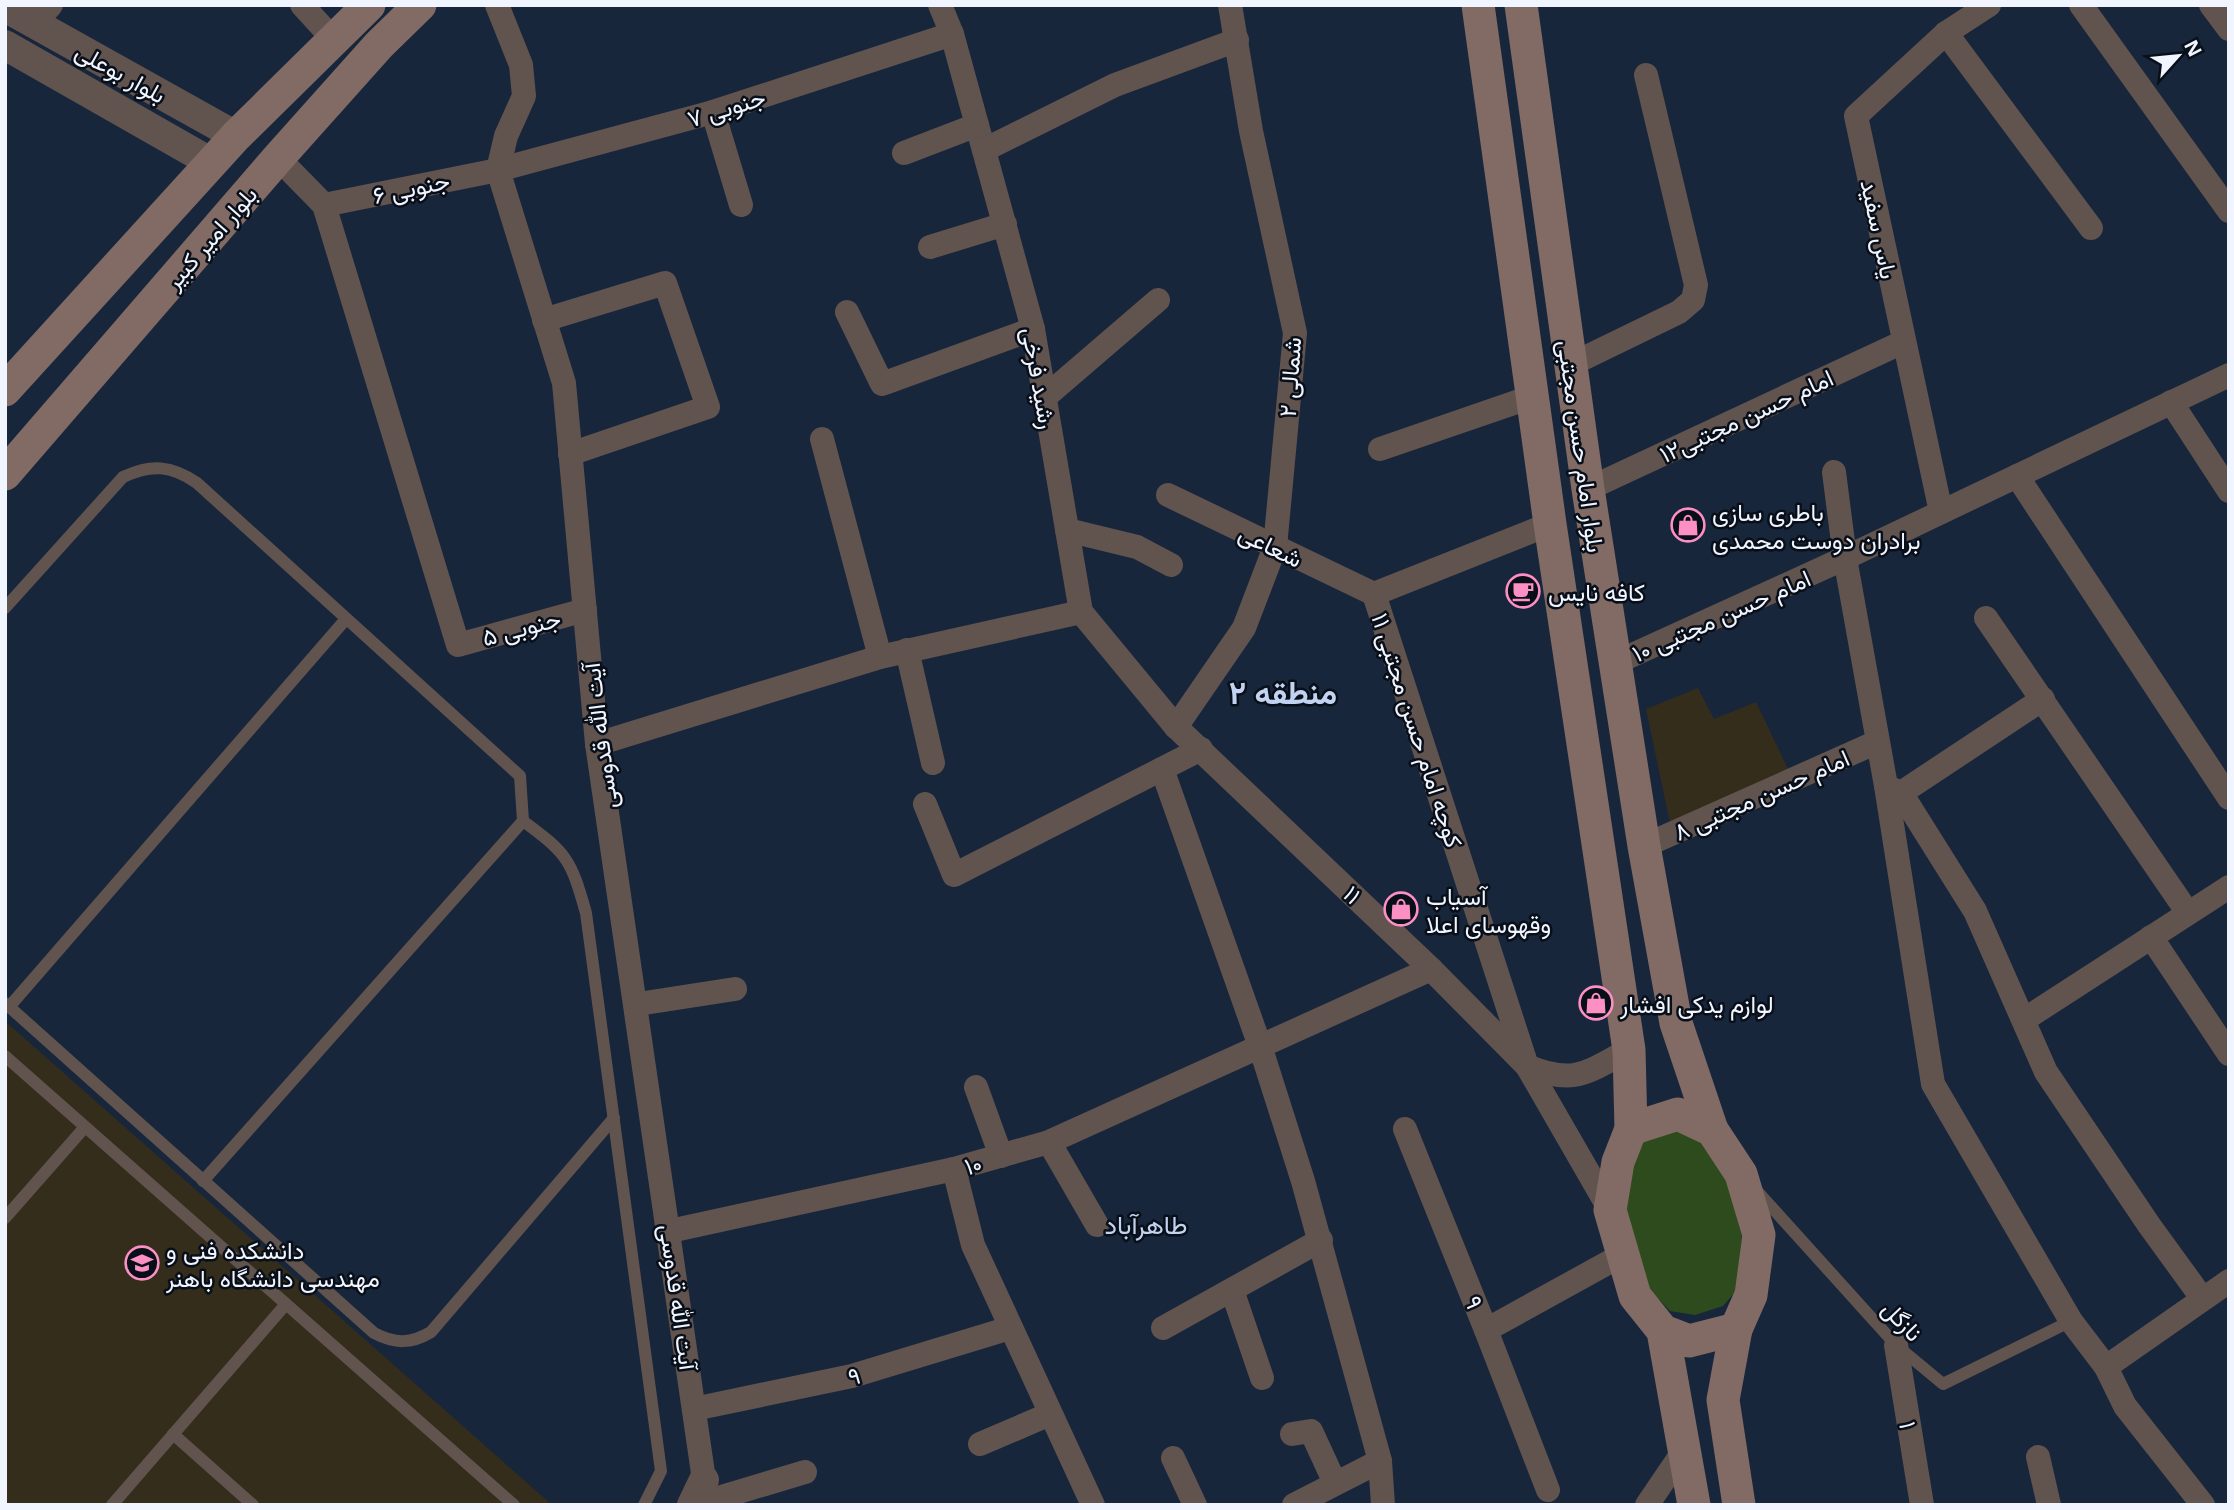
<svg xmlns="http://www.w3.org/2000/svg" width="2234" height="1510" font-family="'Open Sans',Vazirmatn,sans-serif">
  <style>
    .education { fill: #342d1c }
    .green { fill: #2d4b1c }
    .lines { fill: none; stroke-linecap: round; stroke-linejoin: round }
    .service { stroke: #61534e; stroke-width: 12 }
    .minor { stroke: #61534e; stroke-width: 24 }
    .tertiary { stroke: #61534e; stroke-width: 30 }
    .secondary { stroke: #826b64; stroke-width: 33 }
    .labels { text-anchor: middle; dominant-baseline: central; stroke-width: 5; stroke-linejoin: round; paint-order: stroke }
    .street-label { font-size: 24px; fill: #f0f5ff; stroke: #090f19 }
    .poi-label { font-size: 24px; fill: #f0f5ff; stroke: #090f19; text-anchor: start }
    .neighbourhood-label { font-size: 26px; fill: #c1d3f1; stroke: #090f19 }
    .district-label { font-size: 32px; font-weight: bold; fill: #c1d3f1; stroke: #090f19 }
  </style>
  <rect width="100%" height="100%" fill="#18263c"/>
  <g class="education">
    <polygon points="1698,688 1714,719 1756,702 1788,769 1670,823 1646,709"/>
    <polygon points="5,1021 552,1505 5,1505"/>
  </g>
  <polygon class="green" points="1677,1131 1701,1143 1727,1181 1742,1237 1736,1291 1723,1306 1695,1315 1670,1311 1649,1289 1626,1209 1633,1166 1643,1142"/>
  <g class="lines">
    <g class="service">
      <path d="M5,608L123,477C151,464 171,465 197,483L520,776L523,821C568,854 571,860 586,913L661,1471L644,1505"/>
      <path d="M5,1003L374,1333C395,1344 411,1344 431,1332L614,1118"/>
      <polyline points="9,1007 346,619"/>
      <polyline points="5,1056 514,1505"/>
      <polyline points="203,1181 523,821"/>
      <polyline points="1757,1191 1896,1345 1943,1384 2071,1321"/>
      <polyline points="5,1218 85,1127"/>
      <polyline points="173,1434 253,1505"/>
      <polyline points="112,1505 286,1304"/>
    </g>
    <g class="minor">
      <polyline points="302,5 334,40"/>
      <polyline points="497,5 521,65 524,96 506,136 498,170 564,383 597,744 704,1480"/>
      <polyline points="940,5 952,34 1033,329 1081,612 1176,727 1431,969 1527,1066 1610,1210"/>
      <polyline points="2081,5 2229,211"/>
      <polyline points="2211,5 2229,29"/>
      <polyline points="34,24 51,5"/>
      <polyline points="1946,33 2091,228"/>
      <polyline points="713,112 741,205"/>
      <polyline points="984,150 1115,85 1237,40"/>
      <polyline points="904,153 977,125"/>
      <polyline points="278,158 324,205 458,645 585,610"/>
      <polyline points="324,205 498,170 713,112 952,34"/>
      <polyline points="930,247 1005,224"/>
      <polyline points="847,312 882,384 1033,329"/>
      <polyline points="544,320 665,283 708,407 570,454"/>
      <polyline points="1570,365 1679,312 1693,300 1696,285 1646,75"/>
      <polyline points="1044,398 1158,300"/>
      <polyline points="2171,402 2229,491"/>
      <polyline points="822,439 880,657"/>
      <polyline points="1380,449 1534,396"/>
      <polyline points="1834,472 1845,558 1886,786 1933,1084 2071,1321 2106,1367 2125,1406 2203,1505"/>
      <polyline points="2017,476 2229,798"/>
      <polyline points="1588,489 1903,342"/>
      <polyline points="1168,495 1374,594"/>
      <polyline points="1941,512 1856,116 1946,33 1989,5"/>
      <polyline points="1067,530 1137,547 1171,565"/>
      <polyline points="1374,594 1525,1060"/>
      <polyline points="1374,594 1550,524"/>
      <polyline points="1986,618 2188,913"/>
      <polyline points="907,650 933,763"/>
      <polyline points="1615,663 1845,558 2229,375"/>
      <polyline points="1176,727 1244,628 1275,547 1295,333 1251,131 1230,5"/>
      <polyline points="597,744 880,657 1081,612"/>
      <polyline points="1162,769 1261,1049 1303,1181 1380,1461 1383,1505"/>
      <polyline points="1886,786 1901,793 1975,911 2046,1072 2149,1225 2202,1298"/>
      <polyline points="1901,793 2043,699"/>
      <polyline points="925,804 954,875 1201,749"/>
      <polyline points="1644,846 1877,742"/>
      <polyline points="2151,937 2229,1054"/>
      <polyline points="638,1004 735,989"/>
      <polyline points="2025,1019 2229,887"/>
      <path d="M1527,1066C1575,1086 1587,1072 1629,1050"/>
      <polyline points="976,1087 1001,1156"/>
      <polyline points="1405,1129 1486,1330 1622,1255"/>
      <polyline points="1049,1142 1097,1225"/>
      <polyline points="954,1169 973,1245 1093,1505"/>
      <polyline points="670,1231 954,1169 1049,1142 1431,969"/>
      <polyline points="1232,1290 1262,1378"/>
      <polyline points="1163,1328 1321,1240"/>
      <polyline points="1486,1330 1548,1490"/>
      <polyline points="1896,1345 1922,1505"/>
      <polyline points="2106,1367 2229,1281"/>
      <polyline points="694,1409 852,1376 1010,1328"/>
      <polyline points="1292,1434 1311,1431 1335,1483"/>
      <polyline points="980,1444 1050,1414"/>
      <polyline points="2038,1457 2049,1505"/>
      <polyline points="1173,1458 1195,1505"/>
      <polyline points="708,1501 805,1472"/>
      <polyline points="1294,1505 1380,1461"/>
      <polyline points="1647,1505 1685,1449"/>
    </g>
    <g class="tertiary">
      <polyline points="5,7 236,136"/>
      <polyline points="5,45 212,163"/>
      <polyline points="692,1505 704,1480"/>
    </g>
    <g class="secondary">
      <polyline points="1478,5 1550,524 1629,1050 1631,1129"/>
      <polyline points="1521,5 1588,489 1644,846 1676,1023 1712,1130"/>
      <polyline points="5,390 236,136 369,5"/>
      <polyline points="5,474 278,158 379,45 420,5"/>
      <polyline points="1736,1329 1723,1400 1739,1505"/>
      <polyline points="1663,1331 1689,1341 1736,1329 1751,1295 1759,1235 1741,1174 1712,1130 1678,1114 1631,1129 1618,1162 1610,1210 1635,1296 1663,1331 1694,1505"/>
    </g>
  </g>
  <defs>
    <symbol id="shop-ring" viewBox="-11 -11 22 22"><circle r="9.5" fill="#090f19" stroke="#fc8fc3" stroke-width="1.5"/><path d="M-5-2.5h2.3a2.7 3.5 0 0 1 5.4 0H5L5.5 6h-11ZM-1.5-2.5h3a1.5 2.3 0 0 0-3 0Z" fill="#fc8fc3"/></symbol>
    <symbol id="cafe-ring" viewBox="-11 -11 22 22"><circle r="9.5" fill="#090f19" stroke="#fc8fc3" stroke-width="1.5"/><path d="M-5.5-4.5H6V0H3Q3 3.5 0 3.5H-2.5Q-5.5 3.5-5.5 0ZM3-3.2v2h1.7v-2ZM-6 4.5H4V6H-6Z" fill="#fc8fc3"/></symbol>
    <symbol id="university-ring" viewBox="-11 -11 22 22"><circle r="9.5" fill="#090f19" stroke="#fc8fc3" stroke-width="1.5"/><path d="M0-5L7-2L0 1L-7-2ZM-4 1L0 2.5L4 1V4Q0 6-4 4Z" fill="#fc8fc3"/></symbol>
  </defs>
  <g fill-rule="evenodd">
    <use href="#shop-ring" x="1669" y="506" width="38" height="38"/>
    <use href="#cafe-ring" x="1504" y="572" width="38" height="38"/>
    <use href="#shop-ring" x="1382" y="890" width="38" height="38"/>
    <use href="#shop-ring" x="1577" y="984" width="38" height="38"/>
    <use href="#university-ring" x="123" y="1244" width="38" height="38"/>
  </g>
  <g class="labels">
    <g class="street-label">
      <text transform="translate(121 72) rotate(29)">بلوار بوعلی</text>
      <text transform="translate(726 107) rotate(-17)">۷ جنوبی</text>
      <text transform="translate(411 187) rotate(-12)">۶ جنوبی</text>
      <text transform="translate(1880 229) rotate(78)">یاس سفید</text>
      <text transform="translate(210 237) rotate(-49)">بلوار امیر کبیر</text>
      <text transform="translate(1289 377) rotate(-86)">۲ شمالی</text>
      <text transform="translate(1040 378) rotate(80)">رشید فرخی</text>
      <text transform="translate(1746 415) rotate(-25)">امام حسن مجتبی۱۲</text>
      <text transform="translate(1582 446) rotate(82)">بلوار امام حسن مجتبی</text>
      <text transform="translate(1271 545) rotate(26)">شعاعی</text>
      <text transform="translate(1721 615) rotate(-24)">امام حسن مجتبی ۱۰</text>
      <text transform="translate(521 627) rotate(-15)">۵ جنوبی</text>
      <text transform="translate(1418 730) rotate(72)">کوچه امام حسن مجتبی ۱۱</text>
      <text transform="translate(599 736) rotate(-97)">آیت الله قدوسی</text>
      <text transform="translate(1761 794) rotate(-24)">امام حسن مجتبی ۸</text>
      <text transform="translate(1353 894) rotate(44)">۱۱</text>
      <text transform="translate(973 1164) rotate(-16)">۱۰</text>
      <text transform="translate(679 1297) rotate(82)">آیت الله قدوسی</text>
      <text transform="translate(1475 1302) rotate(68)">۹</text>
      <text transform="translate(1903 1320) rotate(46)">نازگل</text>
      <text transform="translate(854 1375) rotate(-15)">۹</text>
      <text transform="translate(1909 1425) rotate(81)">۱</text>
    </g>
    <g class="poi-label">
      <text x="1712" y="511">باطری سازی<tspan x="1712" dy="28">برادران دوست محمدی</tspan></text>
      <text x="1548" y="591">کافه نایس</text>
      <text x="1426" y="895">آسیاب<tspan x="1426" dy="28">وقهوسای اعلا</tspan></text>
      <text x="1620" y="1003">لوازم یدکی افشار</text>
      <text x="166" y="1249">دانشکده فنی و<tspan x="166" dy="28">مهندسی دانشگاه باهنر</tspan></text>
    </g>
    <g class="neighbourhood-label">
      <text x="1146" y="1224">طاهرآباد</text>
    </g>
    <g class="district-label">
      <text x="1283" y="691">منطقه ۲</text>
    </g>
  </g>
  <rect width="2234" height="1510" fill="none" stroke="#f0f5ff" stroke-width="14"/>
  <g transform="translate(2178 56) rotate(63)" stroke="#090f19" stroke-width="5" paint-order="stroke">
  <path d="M0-5L12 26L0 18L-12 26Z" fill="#f0f5ff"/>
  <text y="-10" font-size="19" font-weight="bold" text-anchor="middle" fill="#f0f5ff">N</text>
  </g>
</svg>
